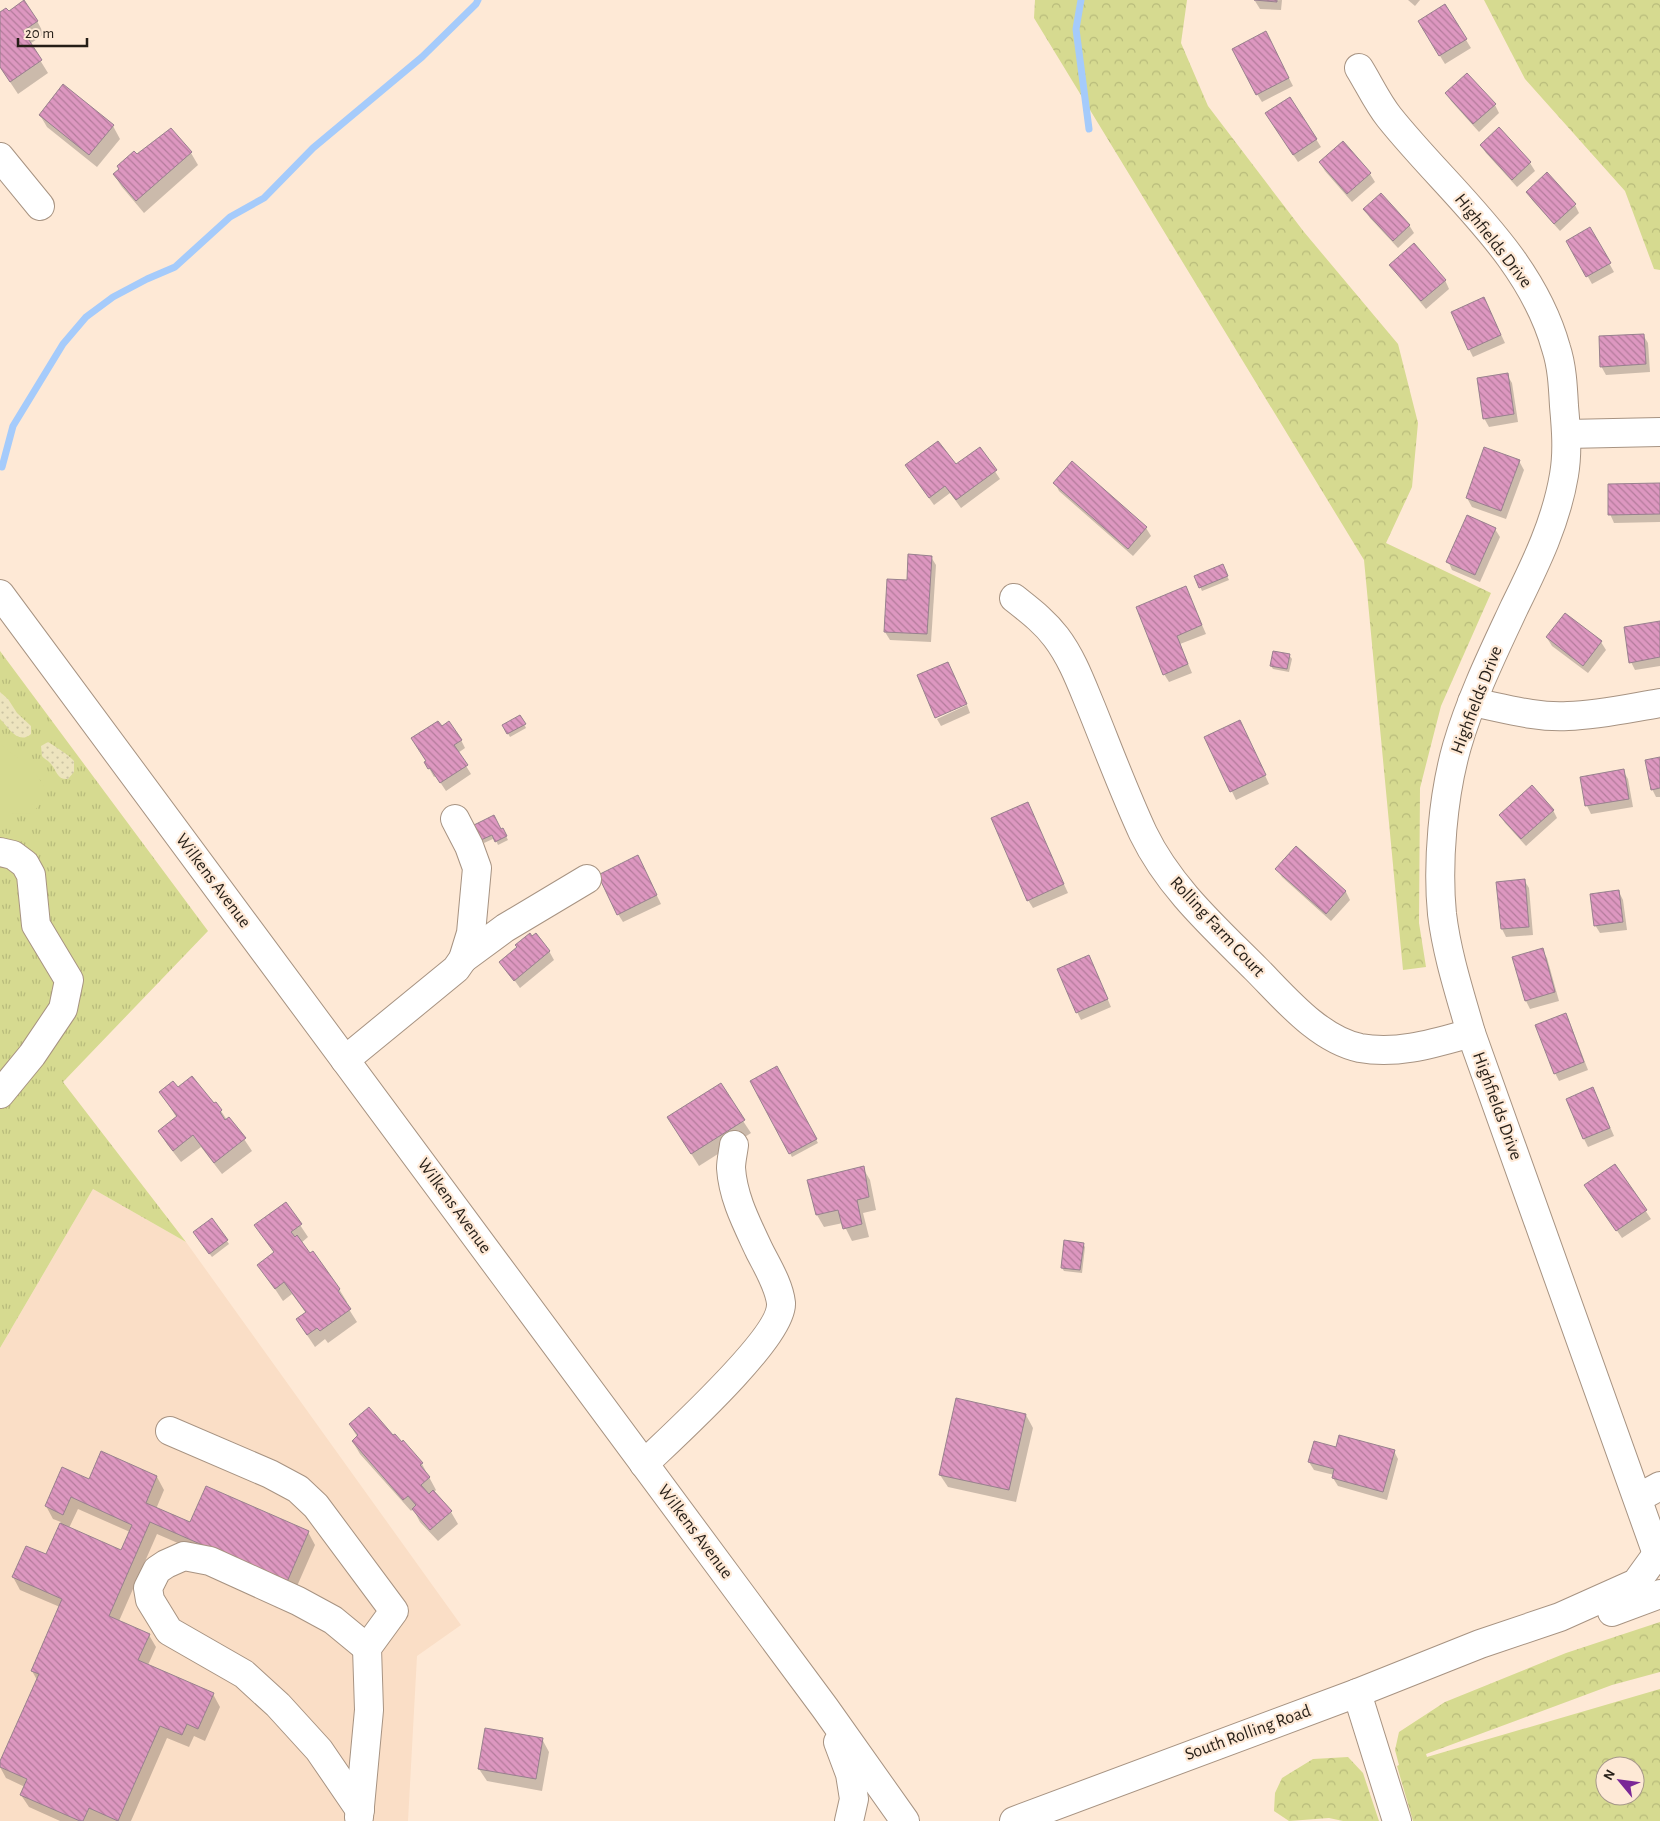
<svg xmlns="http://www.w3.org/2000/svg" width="1660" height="1821" font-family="'Alegreya Sans',sans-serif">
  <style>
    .built { fill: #fadec6 }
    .grass { fill: url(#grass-tufts) }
    .forest { fill: url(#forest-crowns); fill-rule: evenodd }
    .sand { fill: url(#sand-dots) }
    .pitch { fill: #d6da90 }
    .shadow { fill: #0003; fill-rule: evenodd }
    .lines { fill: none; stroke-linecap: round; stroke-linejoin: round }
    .stream { stroke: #a5cbfb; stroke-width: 7 }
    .building { fill: url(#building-back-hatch); stroke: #98818e }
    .minor-casing { stroke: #a79382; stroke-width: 30 }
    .major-casing { stroke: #a79382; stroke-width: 30 }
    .minor { stroke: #fff; stroke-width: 28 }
    .major { stroke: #fff; stroke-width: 28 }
    .labels { text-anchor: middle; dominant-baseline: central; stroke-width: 4.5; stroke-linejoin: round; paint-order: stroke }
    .street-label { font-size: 18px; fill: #251e17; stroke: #fee9d6 }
  </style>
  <defs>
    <pattern id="grass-tufts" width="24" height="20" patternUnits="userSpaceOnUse" patternTransform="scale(1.25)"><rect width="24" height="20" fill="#d6da90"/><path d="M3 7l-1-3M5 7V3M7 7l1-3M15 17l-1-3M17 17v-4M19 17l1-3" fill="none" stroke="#b8bb7b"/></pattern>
    <pattern id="forest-crowns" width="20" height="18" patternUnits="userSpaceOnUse" patternTransform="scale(1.25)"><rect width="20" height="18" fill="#d6da90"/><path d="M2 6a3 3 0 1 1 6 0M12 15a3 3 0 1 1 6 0" fill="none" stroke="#b8bb7b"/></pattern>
    <pattern id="sand-dots" width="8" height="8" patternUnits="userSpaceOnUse" patternTransform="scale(1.25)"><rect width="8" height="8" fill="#ede4be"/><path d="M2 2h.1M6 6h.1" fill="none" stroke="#cbc3a3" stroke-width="1.8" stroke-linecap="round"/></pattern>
    <pattern id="building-back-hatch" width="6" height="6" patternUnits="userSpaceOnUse" patternTransform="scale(1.25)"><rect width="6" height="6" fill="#dd97c0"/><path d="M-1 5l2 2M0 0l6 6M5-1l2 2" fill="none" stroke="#b37b9b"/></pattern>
  </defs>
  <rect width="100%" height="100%" fill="#fee9d6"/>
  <polygon class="built" points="93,1189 186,1242 461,1625 417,1656 408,1821 0,1821 0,1348"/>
  <polygon class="grass" points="0,651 208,931 63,1082 186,1242 93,1189 0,1348"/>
  <g class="forest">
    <polygon points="1035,0 1187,0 1181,43 1208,106 1304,232 1398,344 1418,423 1412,487 1386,543 1491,593 1441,706 1420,788 1419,923 1426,967 1403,970 1364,560 1034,18"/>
    <polygon points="1484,0 1660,0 1660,270 1654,269 1625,191 1525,79"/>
    <path d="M1660,1622V1672L1612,1685L1426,1754L1427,1757L1660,1689V1821H1413L1397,1766L1399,1765L1395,1750L1399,1732L1445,1702L1566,1653ZM1605,1766H1635V1796H1605Z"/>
    <polygon points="1348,1757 1363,1773 1379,1821 1343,1821 1329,1818 1289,1821 1274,1811 1275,1793 1282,1778 1313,1759"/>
  </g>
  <g class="sand">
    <path d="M0,692L8,699L17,713L31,726V734C18,745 9,728 0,719Z"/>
    <path d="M48,742C55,746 70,756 74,761V772L68,779C57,780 57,771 51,764C48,760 44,759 42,756L41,746Z"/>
  </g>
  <path class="pitch" d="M0,744C12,753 42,775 45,790C46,799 38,808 31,813L12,814L0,811Z"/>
  <g class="shadow">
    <polygon points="1282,0 1281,10 1260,9 1255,1"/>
    <polygon points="1408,0 1420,0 1415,6"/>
    <polygon points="1445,6 1471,48 1445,64 1419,22"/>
    <polygon points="8,12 37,21 44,34 30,44 48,73 18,94 0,67 0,13"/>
    <polygon points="1270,41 1293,86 1262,102 1257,94"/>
    <polygon points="1446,93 1495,105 1499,113 1479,132 1451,101"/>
    <polygon points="40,115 113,126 120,139 97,167 47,127"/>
    <polygon points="1271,122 1316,139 1321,147 1298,162"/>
    <polygon points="171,129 191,153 198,165 144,213 122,187 114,175"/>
    <polygon points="1499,129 1530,163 1535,171 1517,187 1486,153 1481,145"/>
    <polygon points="1320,163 1370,174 1375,182 1352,202 1325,171"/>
    <polygon points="1527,192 1575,205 1579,213 1560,231 1532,200"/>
    <polygon points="1365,210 1409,225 1414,233 1398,248 1370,218"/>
    <polygon points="1590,229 1614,272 1592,284 1568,241"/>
    <polygon points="1391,265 1445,280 1449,289 1426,309 1396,273"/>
    <polygon points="1488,307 1505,343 1473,357 1469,349"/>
    <polygon points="1643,335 1648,343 1650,372 1606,375 1601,366"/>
    <polygon points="1507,375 1512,383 1518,422 1489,427 1484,418"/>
    <polygon points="980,449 1000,479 961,508 950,493 934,505 911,473 956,466"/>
    <polygon points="1519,461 1524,470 1506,519 1472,507 1467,498"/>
    <polygon points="1055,483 1146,528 1151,536 1133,556 1059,491"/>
    <polygon points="1660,485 1660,522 1614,523 1610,514"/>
    <polygon points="1495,529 1500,537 1480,582 1452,570 1448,561"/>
    <polygon points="931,557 936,565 931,642 890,640 885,632"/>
    <polygon points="1224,570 1229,580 1202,591 1196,577"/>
    <polygon points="1186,588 1206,634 1180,644 1192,673 1169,682 1164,674"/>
    <polygon points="1660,622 1660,666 1635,670 1631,662"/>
    <polygon points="1547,638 1601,642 1606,650 1588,673 1552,646"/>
    <polygon points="1289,655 1292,659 1289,672 1273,669 1271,666"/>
    <polygon points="967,705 970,713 941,726 937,719"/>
    <polygon points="520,716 526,728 510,737 503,725"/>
    <polygon points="441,728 461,740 465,748 458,753 471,774 446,791 436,776 434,777 426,763"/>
    <polygon points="1244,730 1269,784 1236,800 1206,737"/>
    <polygon points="1660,758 1660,797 1656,797 1652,789"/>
    <polygon points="1623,771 1628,779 1633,807 1591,814 1587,806 1582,778"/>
    <polygon points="1027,803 1068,893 1033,908 1028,900"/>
    <polygon points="1553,810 1557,818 1526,846 1505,823 1500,815"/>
    <polygon points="475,826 503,830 508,840 498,845 495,838 484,843"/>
    <polygon points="1296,848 1346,892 1350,900 1331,921 1282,877 1277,869"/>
    <polygon points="642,865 661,904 623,922 618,914"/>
    <polygon points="1524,880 1529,888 1533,935 1506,937 1502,929"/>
    <polygon points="1619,892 1623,900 1627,930 1600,933 1595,925"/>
    <polygon points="518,948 549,951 554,960 520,988 501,962"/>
    <polygon points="1542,950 1547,958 1559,1001 1530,1009 1526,1001"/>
    <polygon points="1093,965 1111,1007 1081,1020 1077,1012"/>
    <polygon points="1566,1015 1570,1023 1588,1070 1559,1081 1555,1073"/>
    <polygon points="777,1068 818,1143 792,1157 751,1082"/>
    <polygon points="161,1093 214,1105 221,1111 227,1120 244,1139 252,1151 222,1174 201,1147 181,1162 167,1144 160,1132 177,1118"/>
    <polygon points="1597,1097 1614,1136 1588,1147 1584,1139"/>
    <polygon points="743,1121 751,1133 699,1166 676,1130"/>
    <polygon points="1615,1166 1651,1219 1622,1238 1591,1193"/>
    <polygon points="863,1168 870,1180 876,1210 863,1213 869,1237 852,1241 843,1223 824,1227 817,1215 809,1181"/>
    <polygon points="286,1204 308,1237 301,1243 339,1289 347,1302 345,1303 357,1322 328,1343 325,1339 315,1347 297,1320 306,1313 292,1294 283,1301 259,1265 275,1254 256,1225"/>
    <polygon points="212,1220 229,1244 212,1257 196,1236"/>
    <polygon points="1083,1244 1085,1247 1082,1273 1064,1271 1062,1268"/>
    <polygon points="1026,1415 1033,1428 1016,1502 948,1487 940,1475"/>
    <polygon points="350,1425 393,1436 422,1464 436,1490 434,1492 451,1512 458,1524 438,1541 420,1522 413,1509 411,1511 360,1454 353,1442 358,1438"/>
    <polygon points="1337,1449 1394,1451 1398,1459 1387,1500 1338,1486 1333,1478 1334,1475 1314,1470 1309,1462"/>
    <path d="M102,1453L157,1477L164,1490L156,1509L191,1524L308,1532L315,1545L294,1593L157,1534L119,1621L149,1635L156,1647L148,1665L213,1694L220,1707L205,1741L194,1736L189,1747L167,1738L131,1821H60L29,1807L21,1795L25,1787L6,1778L0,1767L37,1680L32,1671L60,1607L20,1590L13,1577L46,1556L61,1522L53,1519L46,1506L90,1480ZM78,1509L130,1532L122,1551L69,1528Z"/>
    <polygon points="542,1739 549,1752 542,1791 487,1781 479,1769"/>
  </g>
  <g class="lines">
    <g class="stream">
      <polyline points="1081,0 1076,29 1089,129"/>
      <polyline points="2,467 13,426 63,344 86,317 113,297 147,279 175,267 230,217 264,198 313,148 422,57 476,4 478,0"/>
    </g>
  </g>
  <g class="building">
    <polygon points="24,0 38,21 23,31 42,60 10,82 0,67 0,12 6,8 9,11"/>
    <polygon points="1254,0 1277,0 1277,2"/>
    <polygon points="1445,4 1467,39 1439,56 1418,21"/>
    <polygon points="1266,31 1289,78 1256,95 1232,49"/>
    <polygon points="1467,73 1496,104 1473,124 1445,93"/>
    <polygon points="63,84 114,125 89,155 39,115"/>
    <polygon points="1290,97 1317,139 1293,155 1265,113"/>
    <polygon points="1499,127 1531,162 1512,180 1480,145"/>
    <polygon points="171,128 192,152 136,201 113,174 119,169 117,166 134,151 137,154"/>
    <polygon points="1343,141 1371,173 1347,194 1319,162"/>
    <polygon points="1547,172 1576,204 1554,224 1526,192"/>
    <polygon points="1381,193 1410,225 1393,241 1363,209"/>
    <polygon points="1590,227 1611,263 1586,277 1566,241"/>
    <polygon points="1414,243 1446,280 1421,301 1389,265"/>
    <polygon points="1484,297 1501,335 1468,350 1451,312"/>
    <polygon points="1644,334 1646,364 1600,367 1599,336"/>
    <polygon points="1508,373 1514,414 1483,419 1477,378"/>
    <polygon points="938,441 956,464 980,447 997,470 956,500 945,486 929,498 905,465"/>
    <polygon points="1484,447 1520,460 1501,511 1466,498"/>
    <polygon points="1072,461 1147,527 1128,549 1053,483"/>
    <polygon points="1660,483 1660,514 1608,515 1608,484"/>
    <polygon points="1467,515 1496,528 1475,575 1446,562"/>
    <polygon points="908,554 932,556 927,634 884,632 887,579 907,580"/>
    <polygon points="1223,564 1228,576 1199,588 1194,576"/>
    <polygon points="1186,586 1202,625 1177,636 1188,664 1163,675 1136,607"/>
    <polygon points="1565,613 1602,641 1583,666 1546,637"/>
    <polygon points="1660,621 1660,657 1629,663 1624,627"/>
    <polygon points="1273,651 1290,654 1287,669 1270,666"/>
    <polygon points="948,662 967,704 935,718 917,675"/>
    <polygon points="520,715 526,724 507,734 502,725"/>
    <polygon points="1240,720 1266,775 1230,792 1204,737"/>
    <polygon points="438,721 442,726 449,721 462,740 454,745 468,765 440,783 430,768 428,769 424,762 426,761 411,738"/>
    <polygon points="1660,757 1660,788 1651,790 1645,760"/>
    <polygon points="1624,769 1629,799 1585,806 1580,777"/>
    <polygon points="1532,785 1554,810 1521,839 1499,815"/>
    <polygon points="1028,802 1064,884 1027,901 991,818"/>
    <polygon points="494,815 501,829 503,828 507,836 495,842 492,835 481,840 474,825"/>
    <polygon points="1296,846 1346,891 1326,914 1275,869"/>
    <polygon points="638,855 657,895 617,915 598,875"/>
    <polygon points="1525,879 1529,927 1501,929 1496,882"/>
    <polygon points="1619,890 1623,922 1594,926 1590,894"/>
    <polygon points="530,933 532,936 536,933 550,951 514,981 499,962 517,947 515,945"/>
    <polygon points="1543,948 1555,992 1525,1001 1512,957"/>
    <polygon points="1089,955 1108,999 1076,1013 1057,969"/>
    <polygon points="1566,1013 1584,1062 1554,1074 1535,1025"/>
    <polygon points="777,1066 817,1139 789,1154 750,1081"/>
    <polygon points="192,1076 214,1103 216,1102 222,1110 220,1112 225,1120 229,1117 246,1138 214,1163 193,1135 173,1151 158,1131 177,1116 159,1092 173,1081 178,1087"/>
    <polygon points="721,1083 745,1120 691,1154 667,1117"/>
    <polygon points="1593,1087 1610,1128 1583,1139 1566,1099"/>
    <polygon points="1615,1164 1647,1210 1616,1231 1584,1185"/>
    <polygon points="864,1166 869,1197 857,1200 862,1224 843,1229 838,1210 816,1215 807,1180"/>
    <polygon points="286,1202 302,1224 291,1232 295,1237 297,1235 310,1253 313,1251 340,1289 338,1291 351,1309 320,1331 317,1328 307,1335 296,1319 306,1312 284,1282 275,1289 257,1265 274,1252 254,1225"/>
    <polygon points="212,1218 228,1240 209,1254 193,1232"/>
    <polygon points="1064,1240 1084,1243 1080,1270 1061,1268"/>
    <polygon points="956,1398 1026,1414 1009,1490 939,1475"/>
    <polygon points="369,1407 393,1435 395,1434 402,1442 403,1440 423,1463 420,1465 430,1477 421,1485 429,1494 433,1490 452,1511 430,1530 412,1509 416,1505 408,1496 403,1500 352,1441 358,1435 349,1424"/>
    <polygon points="1339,1435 1395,1450 1383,1492 1332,1478 1334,1469 1308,1462 1314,1441 1336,1447"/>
    <polygon points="101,1451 157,1476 146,1503 190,1522 206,1486 309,1531 287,1582 150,1522 109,1616 150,1634 138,1660 214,1693 198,1729 187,1724 182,1735 160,1726 118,1821 89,1808 83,1821 80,1821 20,1795 27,1779 0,1767 0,1761 39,1674 31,1671 62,1599 12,1577 26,1546 46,1554 60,1523 121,1550 132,1525 71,1497 63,1515 45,1506 62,1467 89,1479"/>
    <polygon points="485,1728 543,1738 536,1779 478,1769"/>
  </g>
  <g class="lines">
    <defs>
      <g id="minor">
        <path d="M1359,68C1369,84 1377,102 1389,117C1448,191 1530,254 1556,348C1562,366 1563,387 1564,406C1566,428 1568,452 1564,475C1556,523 1535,565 1514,608C1493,653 1471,698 1457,746C1443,795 1437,863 1442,914C1447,955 1460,994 1471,1033L1657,1554"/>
        <polyline points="0,157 40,206"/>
        <polyline points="1567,434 1660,432"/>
        <path d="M1014,598C1029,610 1044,621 1056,637C1072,658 1081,683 1091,707C1108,749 1124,792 1143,833C1169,887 1214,927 1256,969C1284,997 1318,1039 1360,1048C1398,1055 1435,1043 1471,1033"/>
        <path d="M1472,702C1503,708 1536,718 1568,716C1599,715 1630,708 1660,703"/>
        <polyline points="0,852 13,855 25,864 31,875 36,925 69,980 63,1009 32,1055 0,1094"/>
        <polyline points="463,959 505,928 587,879"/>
        <polyline points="345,1060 456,969 463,959 471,933 477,868 469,846 455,819"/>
        <polyline points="170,1431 270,1474 298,1489 316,1506 394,1611 367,1648 369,1710 359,1817"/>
        <path d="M644,1464C671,1438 783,1337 781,1303C779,1285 767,1266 759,1250C747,1224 733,1198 731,1168C731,1161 733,1153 734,1145"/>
        <polyline points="1638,1498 1660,1486"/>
        <polyline points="1357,1693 1397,1821"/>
        <polyline points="360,1810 319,1750 278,1705 244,1674 169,1631 150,1600 148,1588 157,1570 166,1564 184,1556 210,1561 298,1601 333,1620 367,1648"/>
      </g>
      <g id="major">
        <polyline points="0,594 825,1708 905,1821"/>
        <polyline points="1612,1612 1660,1594"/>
        <polyline points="838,1742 850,1774 854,1799 849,1821"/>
        <polyline points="1014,1821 1357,1693 1480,1644 1560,1617 1636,1583 1657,1554"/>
      </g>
    </defs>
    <use href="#minor" class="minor-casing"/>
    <use href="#major" class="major-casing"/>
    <use href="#minor" class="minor"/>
    <use href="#major" class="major"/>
  </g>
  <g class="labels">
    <g class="street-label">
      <text transform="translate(1493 241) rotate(52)">Highfields Drive</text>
      <text transform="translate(1477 700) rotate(-69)">Highfields Drive</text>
      <text transform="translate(213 881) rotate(53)">Wilkens Avenue</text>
      <text transform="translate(1217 927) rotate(47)">Rolling Farm Court</text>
      <text transform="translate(1497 1106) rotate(70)">Highfields Drive</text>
      <text transform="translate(454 1206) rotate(54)">Wilkens Avenue</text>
      <text transform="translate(695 1532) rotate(53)">Wilkens Avenue</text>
      <text transform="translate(1248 1733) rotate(-20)">South Rolling Road</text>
    </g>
  </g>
  <g transform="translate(1620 1781) rotate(299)"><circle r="24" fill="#fee9d6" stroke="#a7988a"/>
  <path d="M0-4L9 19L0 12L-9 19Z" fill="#7a2797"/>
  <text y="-8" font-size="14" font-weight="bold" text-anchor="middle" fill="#251e17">N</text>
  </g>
  <path d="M18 38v8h69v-8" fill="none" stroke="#251e17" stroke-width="2.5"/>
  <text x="25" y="38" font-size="15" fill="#251e17" stroke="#fee9d6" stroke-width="4" paint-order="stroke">20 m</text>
</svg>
